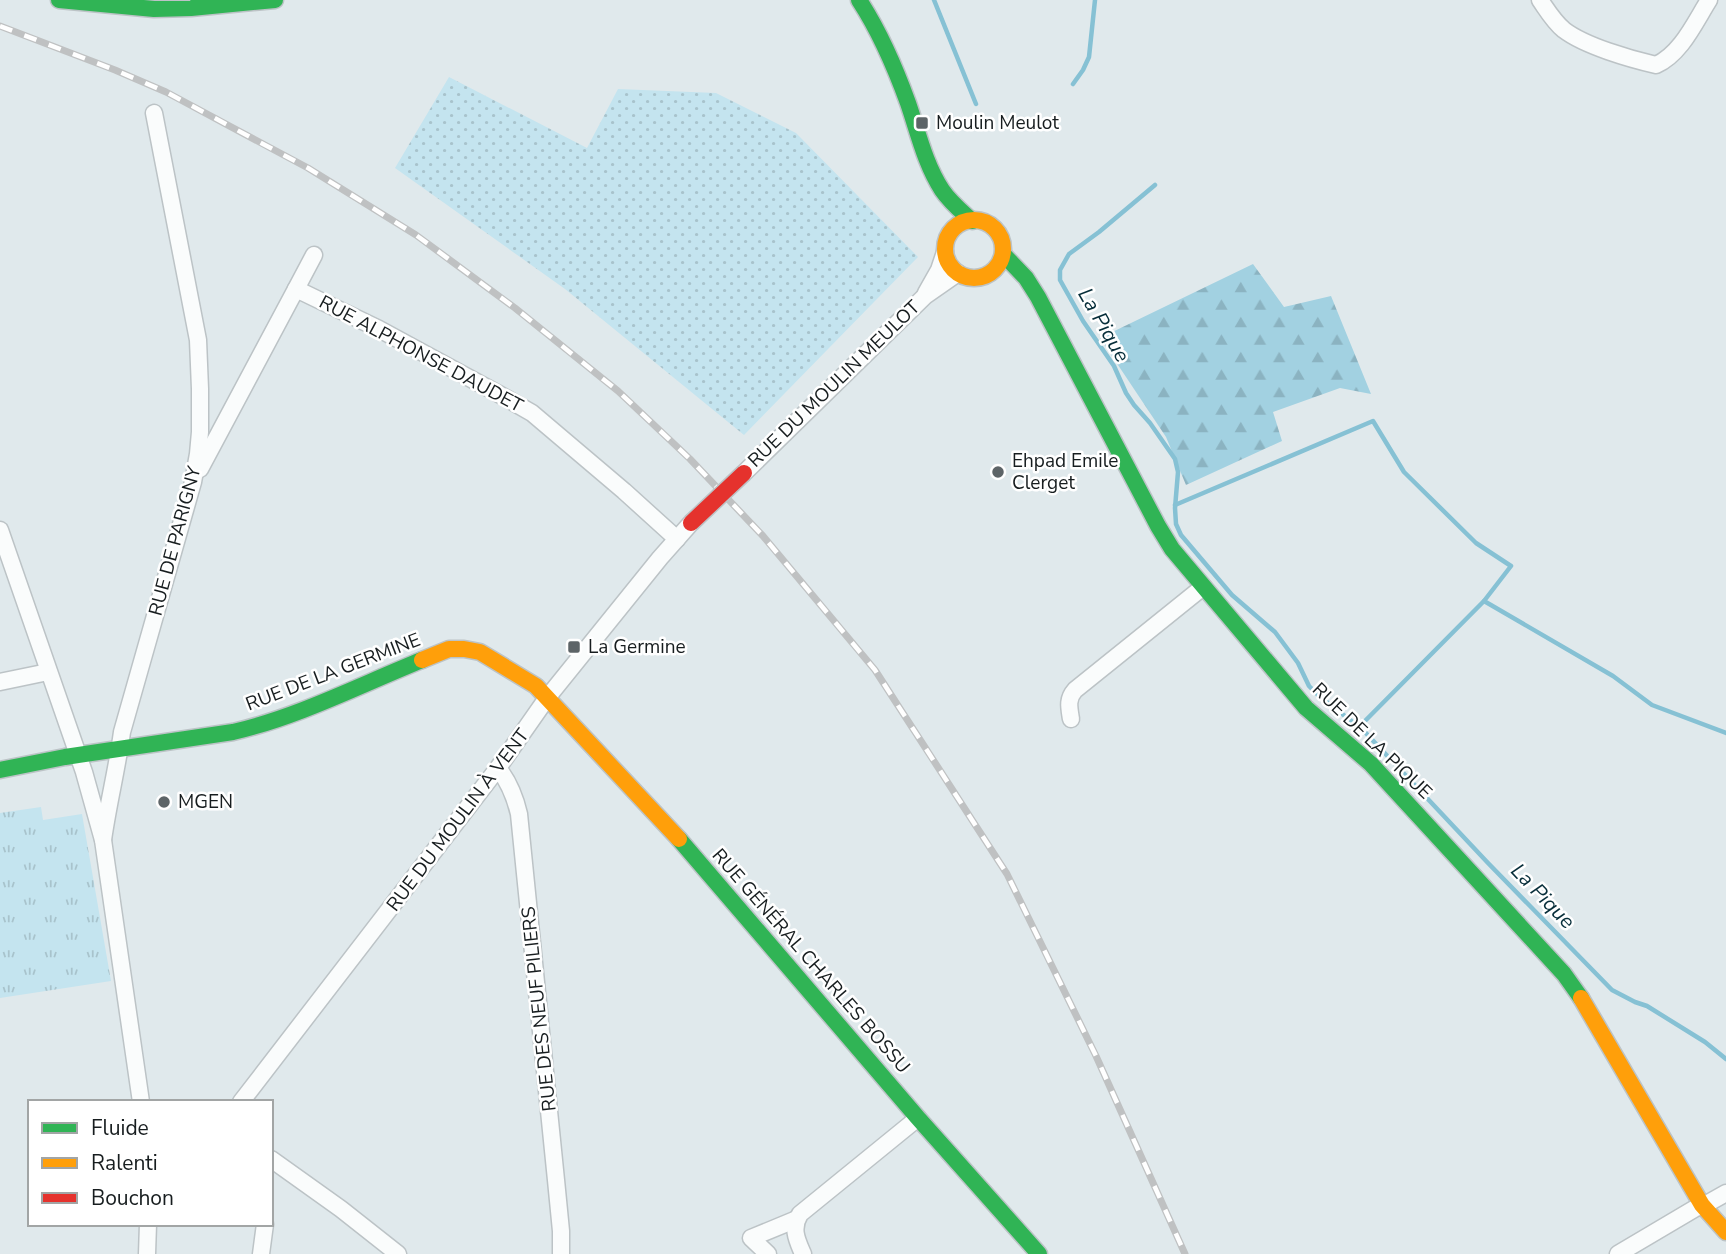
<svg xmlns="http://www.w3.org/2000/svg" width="1726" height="1254" font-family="'Nunito Sans',sans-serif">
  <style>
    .grass { fill: url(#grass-dots) }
    .forest { fill: url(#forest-firs) }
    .park { fill: url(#park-tufts) }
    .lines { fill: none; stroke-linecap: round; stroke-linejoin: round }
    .stream { stroke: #86c1d4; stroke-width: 4.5 }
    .street-casing { stroke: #bcc3c6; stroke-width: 19 }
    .fast-casing { stroke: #bcc3c6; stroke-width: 19 }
    .slow-casing { stroke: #bcc3c6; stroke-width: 19 }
    .street { stroke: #fafcfc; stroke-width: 16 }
    .fast { stroke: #30b455; stroke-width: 16 }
    .slow { stroke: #ff9f0a; stroke-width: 16 }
    .rail-casing { stroke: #bfc1c2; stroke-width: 7 }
    .rail { stroke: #fff; stroke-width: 4.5; stroke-dasharray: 13; stroke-linecap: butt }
    .jam-bridge-casing { stroke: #bcc3c6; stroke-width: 19; stroke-linecap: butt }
    .jam-bridge { stroke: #e5322d; stroke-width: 16 }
    .poi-dot { fill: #5d6467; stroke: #fff; stroke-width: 2.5 }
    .labels { text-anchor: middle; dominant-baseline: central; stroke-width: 5; stroke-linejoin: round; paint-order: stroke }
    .poi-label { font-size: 19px; fill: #171d1f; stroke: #fff; text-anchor: start }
    .street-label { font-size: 19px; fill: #171d1f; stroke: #fff }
    .water-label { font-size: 21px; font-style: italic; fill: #072e3a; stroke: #fff }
  </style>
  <defs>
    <pattern id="grass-dots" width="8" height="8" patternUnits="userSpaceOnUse" patternTransform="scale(1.75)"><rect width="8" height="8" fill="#c4e4ef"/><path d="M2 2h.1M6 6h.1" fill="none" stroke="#a8c3cc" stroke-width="1.8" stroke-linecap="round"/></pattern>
    <pattern id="forest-firs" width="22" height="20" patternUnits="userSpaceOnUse" patternTransform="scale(1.75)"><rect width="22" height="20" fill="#a2d1e1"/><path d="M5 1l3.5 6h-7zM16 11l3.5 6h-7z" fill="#8bb3c1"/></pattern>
    <pattern id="park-tufts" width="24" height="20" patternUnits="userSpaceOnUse" patternTransform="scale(1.75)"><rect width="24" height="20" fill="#c4e4ef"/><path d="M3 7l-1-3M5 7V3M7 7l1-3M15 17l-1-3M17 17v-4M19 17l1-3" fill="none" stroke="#a8c3cc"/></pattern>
  </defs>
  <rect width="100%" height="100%" fill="#e0e9ec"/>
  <polygon class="grass" points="449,77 587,148 618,89 716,93 796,133 918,257 744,435 565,289 395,168"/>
  <polygon class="forest" points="1253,264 1284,307 1331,296 1371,394 1340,388 1273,412 1282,441 1186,485 1166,437 1100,338"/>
  <polygon class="park" points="41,807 43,820 82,814 111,981 0,998 0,813"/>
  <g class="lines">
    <g class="stream">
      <polyline points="934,0 976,104"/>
      <polyline points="1073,84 1083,70 1089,57 1095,0"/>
      <polyline points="1155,185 1099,232 1069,254 1060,270 1060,280 1083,321 1114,366 1126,393 1134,405 1150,423 1175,459 1178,472 1175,508 1176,524 1181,535 1232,595 1275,632 1298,663 1309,686 1319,696 1363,730 1488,863 1612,990 1635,1002 1647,1006 1705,1042 1726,1059"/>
      <polyline points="1175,505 1373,421 1404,472 1476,543 1511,566 1484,601 1613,676 1652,705 1726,733"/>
      <polyline points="1359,727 1484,601"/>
    </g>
    <defs>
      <g id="street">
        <path d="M1540,0C1547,10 1554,22 1564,30C1585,46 1630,59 1656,65C1681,54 1695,22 1709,0"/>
        <polyline points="296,289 314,255"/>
        <polyline points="926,293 939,270 945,252"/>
        <polyline points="200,469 296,289 379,329 497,393 532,413 624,491 677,539"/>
        <polyline points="744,473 925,296 958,273"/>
        <polyline points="0,530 84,772 103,840 141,1102"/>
        <polyline points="0,682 48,672"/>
        <path d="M1071,719C1069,707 1067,699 1075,690L1203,587"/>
        <path d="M498,768C509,782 515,797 519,814L556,1180L561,1231V1254"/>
        <path d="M103,840C108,804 117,769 122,732L193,482L198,454L200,432V389L198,340L154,113"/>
        <polyline points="241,1102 498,768 547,698 660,558 691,523"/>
        <polyline points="271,1159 341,1209 398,1254"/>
        <polyline points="147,1254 148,1224"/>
        <polyline points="261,1254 265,1224"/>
        <polyline points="768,1254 751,1238 797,1219"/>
        <path d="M803,1254C797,1240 791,1229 800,1214L918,1118"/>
        <polyline points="1618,1254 1694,1209 1710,1202 1726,1193"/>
      </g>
      <g id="fast">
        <polyline points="59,0 154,9 191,8 275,0"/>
        <path d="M859,0C880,32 895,67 908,103C918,132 925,164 942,190C950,202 961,211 972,221"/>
        <polyline points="1003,254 1026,278 1038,297 1158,526 1172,549 1306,708 1371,764 1564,974 1581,998"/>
        <path d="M0,770L65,757L233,732C298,717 360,685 422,660"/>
        <polyline points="679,839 918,1118 1039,1254"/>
      </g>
      <g id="slow">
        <circle cx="974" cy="249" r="29"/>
        <polyline points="422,660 449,649 464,649 480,652 536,686 679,839"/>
        <polyline points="1581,998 1702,1205 1726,1232"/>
      </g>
    </defs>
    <use href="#street" class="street-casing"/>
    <use href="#fast" class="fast-casing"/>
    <use href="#slow" class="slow-casing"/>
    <use href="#street" class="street"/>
    <use href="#fast" class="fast"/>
    <use href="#slow" class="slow"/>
    <defs>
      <polyline id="rail" points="0,26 115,70 166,92 308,168 416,235 515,308 618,391 690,459 763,536 875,670 1007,874 1096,1056 1185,1254"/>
    </defs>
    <use href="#rail" class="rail-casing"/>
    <use href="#rail" class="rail"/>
    <defs>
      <polyline id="jam-bridge" points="691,523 744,473"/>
    </defs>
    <use href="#jam-bridge" class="jam-bridge-casing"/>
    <use href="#jam-bridge" class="jam-bridge"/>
  </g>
  <g class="poi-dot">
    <rect x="915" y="116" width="14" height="14" rx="3.5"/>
    <circle cx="998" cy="472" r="7"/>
    <rect x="567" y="640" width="14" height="14" rx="3.5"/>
    <circle cx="164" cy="802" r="7"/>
  </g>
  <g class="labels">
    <g class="poi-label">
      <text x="936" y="123">Moulin Meulot</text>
      <text x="1012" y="461">Ehpad Emile<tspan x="1012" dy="22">Clerget</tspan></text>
      <text x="588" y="647">La Germine</text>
      <text x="178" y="802">MGEN</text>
    </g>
    <g class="street-label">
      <text transform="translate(421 354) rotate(28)">RUE ALPHONSE DAUDET</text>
      <text transform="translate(834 384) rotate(-44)">RUE DU MOULIN MEULOT</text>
      <text transform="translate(175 541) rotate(-75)">RUE DE PARIGNY</text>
      <text transform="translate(333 672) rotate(-21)">RUE DE LA GERMINE</text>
      <text transform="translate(1372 741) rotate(44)">RUE DE LA PIQUE</text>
      <text transform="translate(458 820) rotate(-53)">RUE DU MOULIN À VENT</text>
      <text transform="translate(811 961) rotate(49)">RUE GÉNÉRAL CHARLES BOSSU</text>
      <text transform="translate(539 1009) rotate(-96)">RUE DES NEUF PILIERS</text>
    </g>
    <g class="water-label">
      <text transform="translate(1104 325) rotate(60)">La Pique</text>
      <text transform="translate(1543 896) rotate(46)">La Pique</text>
    </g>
  </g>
  <rect x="28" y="1100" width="245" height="126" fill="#ffffff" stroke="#a2a5a5" stroke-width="2"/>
  <rect x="42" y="1123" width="35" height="10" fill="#30b455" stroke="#a2a5a5" stroke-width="2"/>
  <text x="91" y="1135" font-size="21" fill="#171d1f">Fluide</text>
  <rect x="42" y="1158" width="35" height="10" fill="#ff9f0a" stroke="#a2a5a5" stroke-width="2"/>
  <text x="91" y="1170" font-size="21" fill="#171d1f">Ralenti</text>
  <rect x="42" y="1193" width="35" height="10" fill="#e5322d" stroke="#a2a5a5" stroke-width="2"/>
  <text x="91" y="1205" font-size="21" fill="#171d1f">Bouchon</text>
</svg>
